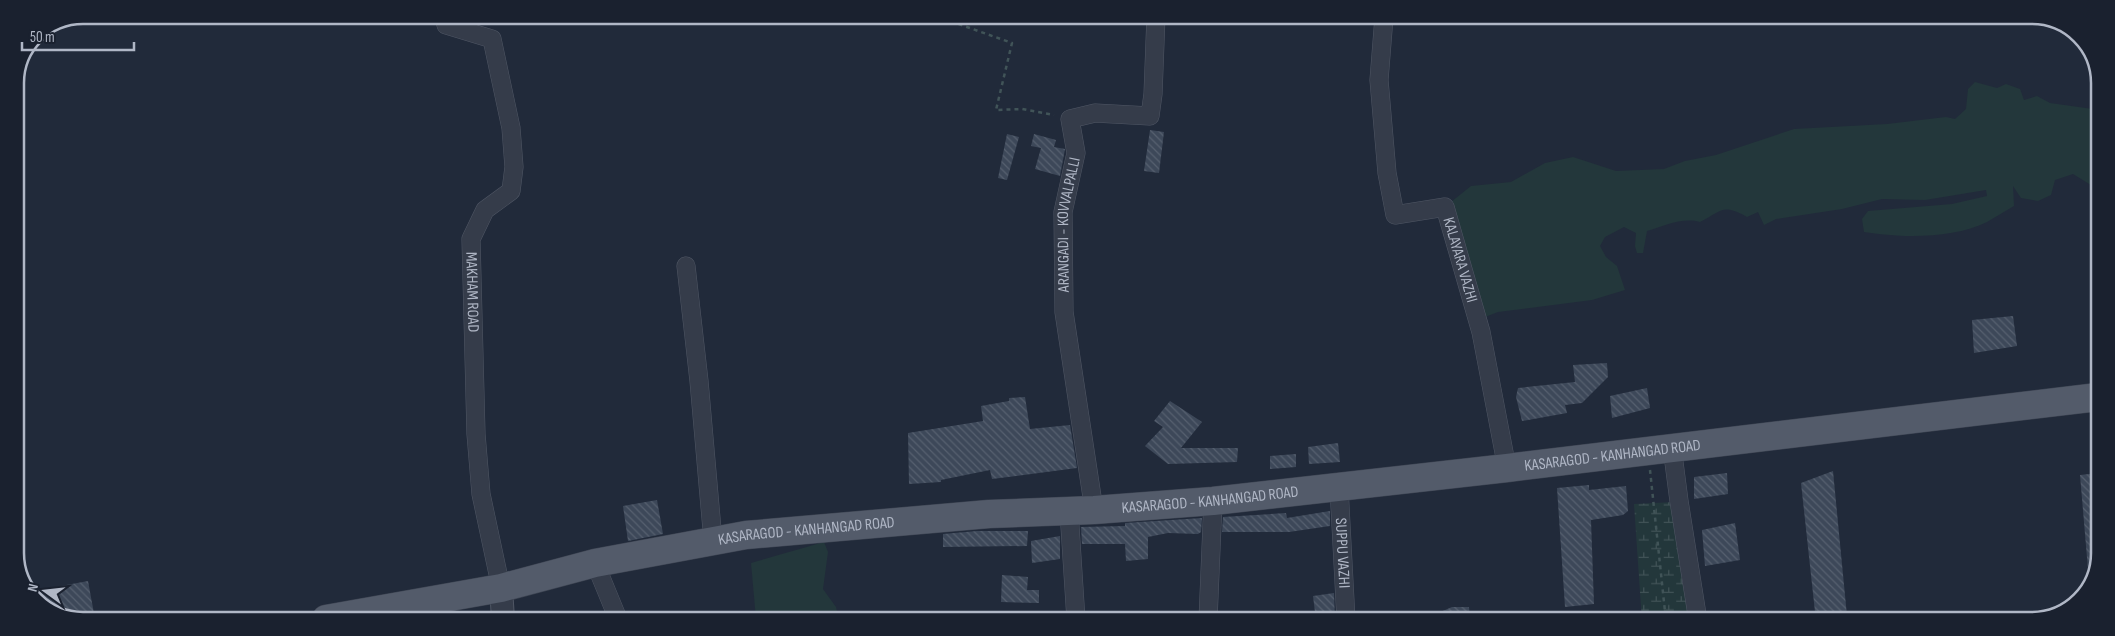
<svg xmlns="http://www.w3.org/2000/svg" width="2115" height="636" font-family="'Sofia Sans Condensed',sans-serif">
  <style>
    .green { fill: #23373b }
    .wetland { fill: url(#wetland-marsh) }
    .building { fill: url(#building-back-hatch) }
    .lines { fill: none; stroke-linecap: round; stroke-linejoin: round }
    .minor-casing { stroke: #505765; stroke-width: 19 }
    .tertiary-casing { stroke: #505765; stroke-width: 24 }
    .primary-casing { stroke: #3e4553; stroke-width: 29 }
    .path { stroke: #415458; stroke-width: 2.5; stroke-dasharray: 4 4; stroke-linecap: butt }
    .minor { stroke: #353c4a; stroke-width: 18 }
    .tertiary { stroke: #353c4a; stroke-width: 22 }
    .primary { stroke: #535b6a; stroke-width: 28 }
    .labels { text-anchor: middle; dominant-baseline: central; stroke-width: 4.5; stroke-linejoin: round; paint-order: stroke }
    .street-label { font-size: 16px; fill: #b0b7c6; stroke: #1a212f }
    .rim { fill: none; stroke: #b0b7c6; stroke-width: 2.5 }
  </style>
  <defs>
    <pattern id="wetland-marsh" width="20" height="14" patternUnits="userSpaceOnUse" patternTransform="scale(1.25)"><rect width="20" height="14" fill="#23373b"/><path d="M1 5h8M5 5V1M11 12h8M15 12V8" fill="none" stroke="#405256"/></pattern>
    <pattern id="building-back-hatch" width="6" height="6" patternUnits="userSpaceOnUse" patternTransform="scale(1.25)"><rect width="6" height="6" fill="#3d4859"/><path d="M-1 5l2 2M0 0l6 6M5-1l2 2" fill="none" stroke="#56606f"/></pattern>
  </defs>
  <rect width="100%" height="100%" fill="#212a3a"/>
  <g class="green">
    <path d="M1975,82L1997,88L2006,84L2020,89L2024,100L2037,96L2050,103L2100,110L2099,190L2073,174L2055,180L2051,195L2038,201L2021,198L2013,186L2014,206C2005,211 1996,217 1987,222C1953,239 1900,238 1864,232L1862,219L1868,211L1952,204L1987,196L1986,190L1925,200L1882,199L1842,209L1776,219L1764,225L1758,212L1747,217C1722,203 1722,211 1700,222C1682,217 1664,226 1647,231L1643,253H1637L1635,246L1636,233L1624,227L1605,237L1600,246L1606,257L1617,266L1625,290L1592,300L1498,312L1485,317L1451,202L1471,186L1511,182L1545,163L1573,157L1616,171L1664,169L1685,161L1716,155L1794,129L1887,124L1946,117L1955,119L1966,109L1968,89Z"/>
    <polygon points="824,542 828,552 823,589 836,607 839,620 756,619 751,563"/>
  </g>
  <polygon class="wetland" points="1675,502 1695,621 1642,621 1634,504"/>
  <g class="building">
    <polygon points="1150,130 1164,132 1159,173 1144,171"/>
    <polygon points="1007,134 1019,137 1007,180 998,178"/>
    <polygon points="1034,134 1056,140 1054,147 1065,149 1060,176 1035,169 1041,148 1031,146"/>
    <polygon points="2013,316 2017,346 1974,353 1972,320"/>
    <polygon points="1607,363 1608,377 1582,403 1565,405 1567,413 1522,421 1516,397 1518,388 1575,382 1573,365"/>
    <polygon points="1647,388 1650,408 1612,418 1610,396"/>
    <polygon points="1025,397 1030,429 1070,425 1077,468 992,479 990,470 941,480 941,482 909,484 908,433 983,421 981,406 1009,401 1009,398"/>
    <polygon points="1170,401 1202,422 1181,448 1238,448 1237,462 1168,464 1145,446 1163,427 1154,421"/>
    <polygon points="1338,443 1340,462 1309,464 1308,447"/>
    <polygon points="1296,454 1296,467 1270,469 1270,456"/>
    <polygon points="1833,471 1847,616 1816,621 1801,483"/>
    <polygon points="1727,473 1728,494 1694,499 1694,477"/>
    <polygon points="2098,473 2098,571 2089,581 2080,475"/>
    <polygon points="1589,485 1589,490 1626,486 1628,511 1623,515 1591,520 1594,604 1565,607 1557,488"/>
    <polygon points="657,500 663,534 628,541 623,506"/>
    <polygon points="1330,511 1330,526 1289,532 1222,532 1223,517 1286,513 1287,518"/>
    <polygon points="1202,518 1201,532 1198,534 1168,533 1148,537 1148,559 1126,561 1125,544 1082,544 1081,527 1125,526 1125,523"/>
    <polygon points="1735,523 1740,560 1705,566 1702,530"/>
    <polygon points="977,531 1028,531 1027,546 943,547 943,534"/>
    <polygon points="1060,536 1060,559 1032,563 1031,541"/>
    <polygon points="1002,575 1028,577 1027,590 1039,590 1039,603 1001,602"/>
    <polygon points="88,581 95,619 65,619 32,598 29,592"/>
    <polygon points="1334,593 1335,620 1316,620 1313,596"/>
    <polygon points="1452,607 1469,607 1470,620 1422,620"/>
  </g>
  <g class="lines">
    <defs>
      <g id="minor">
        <path id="s1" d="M444,15L446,25L492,39L511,128L514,167L511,191L485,210L471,239L476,434L481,494L501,588"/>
        <path id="s2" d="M1384,17L1379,80L1387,173L1395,215L1445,207L1481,332L1507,468"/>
        <polyline points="686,266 699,381 713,541"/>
        <polyline points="1672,447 1679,501 1698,621"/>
        <path id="s3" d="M1339,487L1346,620"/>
        <path id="s4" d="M1094,510L1064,312L1063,212L1076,153L1070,119L1095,113L1150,116L1153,94L1156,16"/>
        <polyline points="1069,511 1076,620"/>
        <polyline points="595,563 618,619"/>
        <polyline points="1208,620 1213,501"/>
      </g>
      <polyline id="tertiary" points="501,588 503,619"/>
      <g id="primary">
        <path id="s5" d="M326,619L501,588L595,563L746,535L989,514L1094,510L1213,501L1507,468L2098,397"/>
      </g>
    </defs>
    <use href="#minor" class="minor-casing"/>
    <use href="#tertiary" class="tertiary-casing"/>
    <use href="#primary" class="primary-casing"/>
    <g class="path">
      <polyline points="936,16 1012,43 996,110 1022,109 1054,115"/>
      <polyline points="1650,470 1666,621"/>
    </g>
    <use href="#minor" class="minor"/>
    <use href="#tertiary" class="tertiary"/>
    <use href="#primary" class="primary"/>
  </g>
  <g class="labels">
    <g class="street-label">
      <text stroke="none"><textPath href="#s4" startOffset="288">ARANGADI - KOVVALPALLI</textPath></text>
      <text stroke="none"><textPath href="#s2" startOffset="305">KALAYARA VAZHI</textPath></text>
      <text stroke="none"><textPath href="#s1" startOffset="330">MAKHAM ROAD</textPath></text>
      <text stroke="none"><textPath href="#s5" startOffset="1299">KASARAGOD - KANHANGAD ROAD</textPath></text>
      <text stroke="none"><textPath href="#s5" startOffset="894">KASARAGOD - KANHANGAD ROAD</textPath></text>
      <text stroke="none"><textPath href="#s5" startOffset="489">KASARAGOD - KANHANGAD ROAD</textPath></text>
      <text stroke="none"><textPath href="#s3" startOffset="66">SUPPU VAZHI</textPath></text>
    </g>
  </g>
  <path d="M0 0H2115V636H0ZM83 24H2032A59 59 0 0 1 2091 83V553A59 59 0 0 1 2032 612H83A59 59 0 0 1 24 553V83A59 59 0 0 1 83 24Z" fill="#1a212f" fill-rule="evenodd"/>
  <path class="rim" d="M83 24H2032A59 59 0 0 1 2091 83V553A59 59 0 0 1 2032 612H83A59 59 0 0 1 24 553V83A59 59 0 0 1 83 24Z"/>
  <g transform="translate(45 591) rotate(285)" stroke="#1a212f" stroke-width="4" paint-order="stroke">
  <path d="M0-4L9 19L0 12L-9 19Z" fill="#b0b7c6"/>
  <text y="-8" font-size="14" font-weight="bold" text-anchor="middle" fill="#b0b7c6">N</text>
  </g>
  <path d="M22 42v8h112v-8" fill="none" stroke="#b0b7c6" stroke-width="2.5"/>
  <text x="30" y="42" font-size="15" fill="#b0b7c6" stroke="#1a212f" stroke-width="4" paint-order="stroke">50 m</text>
</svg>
